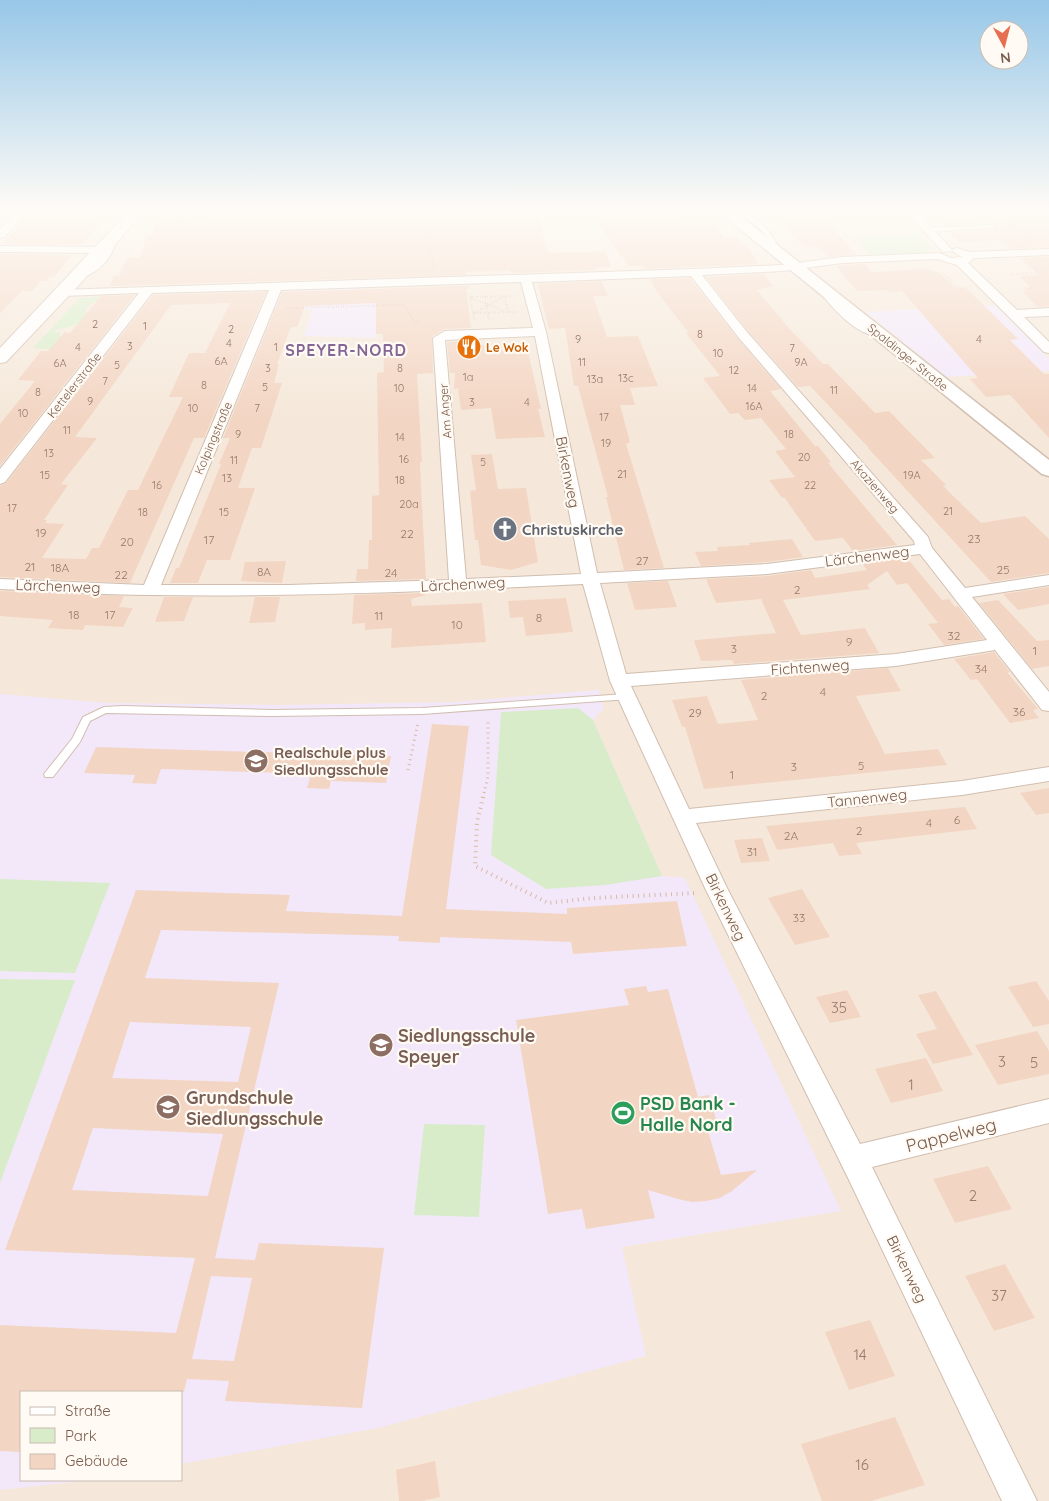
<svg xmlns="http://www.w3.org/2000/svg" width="1049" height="1501" font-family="Quicksand,sans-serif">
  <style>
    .residential { fill: #f5e8da; fill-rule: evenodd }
    .education { fill: #f3e8fa }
    .green { fill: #d8ecc9 }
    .building { fill: #f3d5c3; fill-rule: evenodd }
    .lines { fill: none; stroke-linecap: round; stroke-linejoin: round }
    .service-casing { stroke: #d1beb0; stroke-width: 2 }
    .minor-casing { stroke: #d1beb0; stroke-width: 2 }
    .tertiary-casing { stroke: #d1beb0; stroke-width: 3 }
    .secondary-casing { stroke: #d6c0b0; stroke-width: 2 }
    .path-far3 { stroke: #d9b8a5; stroke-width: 2; stroke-dasharray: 0.5 2; stroke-linecap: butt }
    .path-far2 { stroke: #d9b8a5; stroke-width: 2.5; stroke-dasharray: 0.5 2.5; stroke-linecap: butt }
    .path-far1 { stroke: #d9b8a5; stroke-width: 3; stroke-dasharray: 1 4; stroke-linecap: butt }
    .path { stroke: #d9b8a5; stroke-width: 4; stroke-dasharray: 1 4.5; stroke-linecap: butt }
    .service { fill: #fff; fill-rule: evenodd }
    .minor { fill: #fff; fill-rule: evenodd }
    .tertiary { fill: #fff; fill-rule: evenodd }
    .secondary { fill: #fff; fill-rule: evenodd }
    .labels { text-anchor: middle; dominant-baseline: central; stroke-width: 4.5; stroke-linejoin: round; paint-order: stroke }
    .far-number-label { font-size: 11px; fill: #987a6a }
    .far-food-label { font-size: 12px; font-weight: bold; fill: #c56008; stroke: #fffaf3; text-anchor: start }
    .far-street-label { font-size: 12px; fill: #7a5c4d; stroke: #fffaf3 }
    .number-label { font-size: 12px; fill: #987a6a }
    .street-label { font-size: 15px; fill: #7a5c4d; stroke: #fffaf3 }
    .worship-label { font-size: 15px; font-weight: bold; fill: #5b616d; stroke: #fffaf3; text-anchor: start }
    .education-label { font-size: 15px; font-weight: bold; fill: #785e54; stroke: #fffaf3; text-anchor: start }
    .near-number-label { font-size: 15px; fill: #987a6a }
    .far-district-label { font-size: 16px; font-weight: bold; letter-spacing: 1px; fill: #846695; stroke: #fffaf3 }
    .near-education-label { font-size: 18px; font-weight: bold; fill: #785e54; stroke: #fffaf3; text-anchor: start }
    .near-leisure-label { font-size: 18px; font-weight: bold; fill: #27864d; stroke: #fffaf3; text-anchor: start }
    .near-street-label { font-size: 18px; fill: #7a5c4d; stroke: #fffaf3 }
  </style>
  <rect width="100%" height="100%" fill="#fdf6ec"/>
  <path class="residential" d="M0,207H1049V1501H0ZM21,1392H181V1480H21Z"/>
  <g class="education">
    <polygon points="359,288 359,303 375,303 376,338 304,336 313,310 273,309 280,293 287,289"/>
    <polygon points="994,305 1049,359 1049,371 947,377 866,312"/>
    <polygon points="599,690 604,708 593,720 662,876 685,878 841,1211 622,1247 646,1356 378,1428 181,1464 181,1392 21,1392 21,1480 93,1480 0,1490 0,694 109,703 282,705 455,702"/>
  </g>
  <g class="green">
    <path d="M920,235L931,248C919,257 885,254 869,255L856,237Z"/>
    <path d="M102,297C95,302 86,305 85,314L96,315C82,320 71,329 57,329L54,332L61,333L59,336H64L60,350L33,348L80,298Z"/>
    <polygon points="578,708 593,720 662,876 605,885 546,889 491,855 501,712"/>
    <polygon points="0,879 110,883 75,973 0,971"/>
    <polygon points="0,979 75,980 0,1183"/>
    <polygon points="424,1124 485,1125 479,1217 414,1215"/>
  </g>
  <g class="building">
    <polygon points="672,207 683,225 715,224 724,238 735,237 749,248 758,264 644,269 643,266 629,266 601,228 593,208"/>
    <polygon points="772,207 796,207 805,218 823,217 857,255 829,257 816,247 803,247"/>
    <polygon points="923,207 1049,207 1049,247 1010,249 1001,240 958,242 950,233 995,230 997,226 993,223 943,225 931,213 933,213"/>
    <polygon points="537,210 548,253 605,251 611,267 595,268 596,270 511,273 510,270 466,272 466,275 110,286 114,276 119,276 127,258 139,258 148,235 151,235 157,219 402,215 402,222 447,220 447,213"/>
    <polygon points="33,211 82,212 110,212 84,243 79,245 2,244"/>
    <polygon points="0,254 71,255 54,277 49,277 46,281 40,281 32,291 22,291 0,313"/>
    <polygon points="1049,257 1049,306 1038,307 1023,292 1030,287 1019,276 1039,275 1020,258"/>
    <polygon points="865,264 872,272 924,269 940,273 955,288 965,287 968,290 1018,339 1010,340 1044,374 1049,374 1049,438 1010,395 986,397 970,379 978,378 902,291 889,292 887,290 857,291 836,266"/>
    <polygon points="764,274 773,286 757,290 788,327 823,364 828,364 875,413 889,411 935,458 921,460 946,485 943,486 981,523 1025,516 1049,539 1049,573 991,582 868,448 869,448 810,386 798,387 748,331 706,277"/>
    <polygon points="690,278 738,339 781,389 770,391 815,446 818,446 831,462 828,463 897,545 853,551 843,538 815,541 784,497 782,498 769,480 795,477 775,451 786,449 761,418 745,420 738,413 730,414 703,378 720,376 686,333 688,332 657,292 650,279"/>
    <polygon points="601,281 608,296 593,296 607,337 638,336 658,386 630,388 635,405 620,405 630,442 626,444 664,568 624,570 606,497 608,497 578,386 574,386 565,328 549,329 538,284"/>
    <polygon points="469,286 469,289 466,289 471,328 445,329 432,336 433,373 417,374 422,462 420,462 421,488 426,579 356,581 357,569 368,569 369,540 372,540 372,496 379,495 377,373 384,372 383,334 376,334 376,303 305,306 297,327 291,327 277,364 279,364 274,383 282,383 261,448 252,448 238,488 255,488 230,560 207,560 198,583 170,583 176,568 179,568 221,464 219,464 230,438 223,438 282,292"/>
    <path d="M266,292L204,438H194L130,583L0,577V486L6,483L153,295ZM230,303L205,353H189L169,397H183L138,490H128L99,548H92L86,559L42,558L64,524L45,523L47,520H44L68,485L61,484L97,438L75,437L171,305Z"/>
    <polygon points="135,295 0,466 0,424 35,381 18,380 41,351 48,351 65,332 70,333 101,296"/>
    <polygon points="473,341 473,345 526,343 541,409 538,409 545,437 496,439 491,408 461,410 458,388 454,389 455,373 450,373 447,342"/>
    <polygon points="492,454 498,489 526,488 538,562 511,570 481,565 478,540 475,540 470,491 476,490 471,455"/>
    <polygon points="792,539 803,557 767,562 701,566 695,552 718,551 717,547 750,545 749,543"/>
    <polygon points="907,558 942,600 949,599 955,607 958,606 984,639 944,645 928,624 938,623 907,583 897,585 887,571 867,585 870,589 783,600 801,635 865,628 879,653 734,664 732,660 701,661 694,641 696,640 776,633 761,599 716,603 706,579 767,576 811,570 815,578 867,570 862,563"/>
    <polygon points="286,561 282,583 241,581 245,562"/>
    <polygon points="668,581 677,607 635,610 627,583"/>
    <polygon points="1049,587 1049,604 1018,610 1003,594"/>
    <polygon points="0,591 124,596 119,607 133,608 123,627 85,625 83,630 48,628 53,620 0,616"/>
    <polygon points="425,593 425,595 411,599 412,606 482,603 486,642 391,648 392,628 365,630 365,623 352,624 354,595"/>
    <polygon points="164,597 193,597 184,621 155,622"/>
    <polygon points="255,597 280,597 275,622 249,623"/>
    <polygon points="566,598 573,632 526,636 523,617 510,618 508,601"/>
    <polygon points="998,600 1037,641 1049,640 1049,666 1032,669 979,603"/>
    <polygon points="994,652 1010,672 1007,672 1038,709 1033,710 1039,718 1010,723 977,679 971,680 954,659"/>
    <polygon points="888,668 901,691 856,696 885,754 938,749 947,765 704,789 685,727 682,727 672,700 707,696 718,724 758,720 741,680"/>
    <path d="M432,724L469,726L446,909L567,914V908L677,901L687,946L573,954L571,942L440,937V943L398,941L399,936L161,930L145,978L279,983L215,1258L255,1260L259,1243L384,1248L362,1408L225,1401L229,1381L187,1379L184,1392H21V1452L0,1451V1325L176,1333L195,1258L5,1250L136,890L290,895L286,911L402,916ZM130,1022L251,1027L238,1082L112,1078ZM93,1128L223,1134L208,1196L72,1190ZM211,1276L252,1278L234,1361L192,1359Z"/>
    <polygon points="96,747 391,756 386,783 331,781 329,789 307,788 311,774 161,769 156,784 132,783 135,775 84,773"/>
    <polygon points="1049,788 1049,813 1036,815 1020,793"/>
    <polygon points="965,807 977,829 856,843 862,854 839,856 833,843 777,850 766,826"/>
    <polygon points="762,838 770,861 741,863 734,840"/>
    <polygon points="802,889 830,937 795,945 768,898"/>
    <polygon points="1036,981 1049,1001 1049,1024 1033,1027 1008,987"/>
    <polygon points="646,986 648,992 668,989 698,1097 709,1095 719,1129 708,1131 721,1175 757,1170 732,1191 720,1198 706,1201 692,1202 678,1199 648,1190 655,1218 586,1229 582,1209 548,1214 516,1020 629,1005 624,989"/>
    <polygon points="847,990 861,1017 830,1023 816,997"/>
    <polygon points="936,991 973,1055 933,1064 916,1034 937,1029 918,995"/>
    <polygon points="1037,1031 1049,1051 1049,1074 998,1085 975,1045"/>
    <polygon points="926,1058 943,1091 891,1103 875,1069"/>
    <polygon points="988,1166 1012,1209 955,1223 933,1179"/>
    <polygon points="1005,1264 1035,1318 994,1331 965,1276"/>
    <polygon points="870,1320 895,1376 849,1390 825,1332"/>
    <polygon points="895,1417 925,1485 871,1501 822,1501 801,1444"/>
    <polygon points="435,1461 440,1497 422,1501 399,1501 396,1470"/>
  </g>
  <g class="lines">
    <defs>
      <g id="service">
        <path d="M719,207C743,207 764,222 776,242L771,247H767L766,246L770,242C759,222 740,214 719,209Z"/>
        <polygon points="993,225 995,226 995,228 928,232 925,230 928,228"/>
        <path d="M113,235L116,237C115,256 97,277 77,277V275C95,268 110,257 110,237Z"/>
        <path d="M819,288H823C838,309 856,324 880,334V336C857,337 830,306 818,289Z"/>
        <polygon points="626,694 631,697 629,699 422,714 272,716 106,713 90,721 80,742 53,777 45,777 44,774 72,739 83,717 104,707 123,706 272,710 422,708"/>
      </g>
      <g id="minor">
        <polygon points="23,207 34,207 4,237 0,238 0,229"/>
        <polygon points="314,207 441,207 436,210 133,218 128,215 133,212"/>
        <path d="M902,207H913L952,250L957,248L969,252L1049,249V255L974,258L968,263L1017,310L1049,308V316L1024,317L1049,342V353L1044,352L957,265L937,259L842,263L783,271L702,275L747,332L928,537L932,548L965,588L1049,575V585L972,597L1049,692V711L1042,710L995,650L896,666L631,686L689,809L962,781L1049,767V781L962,795L696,823L727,888L860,1144L1049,1099V1123L872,1167L1037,1501H1002L849,1180L705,888L610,681L583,584C439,591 295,597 151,595C101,595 50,591 0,589V579L144,585L269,290L152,293L5,482L0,484V469L139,293L63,296L59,294L57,292L59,290L694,269L783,265L842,257L939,253L951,258L962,257L952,251L943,252ZM691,276L739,338L914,541L915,545L767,564L597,573L546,332L532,282ZM521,282L533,328L445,331L433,338L449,580L289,585H161L281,290ZM535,336L581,574L466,579L445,340ZM920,554L987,640L896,654L626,674L600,583L767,574Z"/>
        <polygon points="0,246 100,247 106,250 100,253 0,252"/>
      </g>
      <polygon id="tertiary" points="713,207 729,207 1049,460 1049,476 1042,474"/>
      <polygon id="secondary" points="133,207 148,207 79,285 6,362 0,363 0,348"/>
    </defs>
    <use href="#service" class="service-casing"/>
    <use href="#minor" class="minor-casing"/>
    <use href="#tertiary" class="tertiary-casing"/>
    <use href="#secondary" class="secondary-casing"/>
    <g class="path-far3">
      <polyline points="806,207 851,238 857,246"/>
      <polyline points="932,212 974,207"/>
      <polyline points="425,220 434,268"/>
      <polyline points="1007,227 1010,227 1006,223 1024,223 1022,220 1025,219 1049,218"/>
      <polyline points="1010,227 1023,227 1035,239"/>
      <polyline points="943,273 958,288"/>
      <polyline points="1011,274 1037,273"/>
      <polyline points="1025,288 1032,289"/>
      <polyline points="470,294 474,320"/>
      <polyline points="485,296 489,320"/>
      <polyline points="470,297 514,296"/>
      <polyline points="505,297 508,313"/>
      <polyline points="471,298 504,311"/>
      <polyline points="286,308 404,305 415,322 418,322"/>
      <polyline points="473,313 517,312"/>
      <polyline points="474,313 503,297"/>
    </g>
    <polyline class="path-far2" points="554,536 564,536"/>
    <g class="path-far1">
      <polyline points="408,770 418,723"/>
      <polyline points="483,798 488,776 488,719"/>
    </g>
    <polyline class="path" points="483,797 477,822 475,866 548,903 593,898 696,893"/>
    <use href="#service" class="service"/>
    <use href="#minor" class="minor"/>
    <use href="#tertiary" class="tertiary"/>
    <use href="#secondary" class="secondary"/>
  </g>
  <linearGradient id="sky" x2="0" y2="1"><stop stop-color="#97c7e8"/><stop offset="0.5" stop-color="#fefbf6"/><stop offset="1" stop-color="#fefbf6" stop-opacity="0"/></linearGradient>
  <rect width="1049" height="417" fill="url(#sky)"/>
  <defs>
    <symbol id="restaurant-disc" viewBox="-11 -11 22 22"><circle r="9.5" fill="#e8710a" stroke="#fffaf3"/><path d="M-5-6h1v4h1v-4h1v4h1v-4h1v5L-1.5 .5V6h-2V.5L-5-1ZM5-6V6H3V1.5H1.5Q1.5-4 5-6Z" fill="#fff"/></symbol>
    <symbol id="church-disc" viewBox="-11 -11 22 22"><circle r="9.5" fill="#6b7280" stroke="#fffaf3"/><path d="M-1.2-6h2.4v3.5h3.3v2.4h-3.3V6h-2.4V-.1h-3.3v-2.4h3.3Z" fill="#fff"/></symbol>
    <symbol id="school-disc" viewBox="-11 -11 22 22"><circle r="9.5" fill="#8d6e63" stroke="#fffaf3"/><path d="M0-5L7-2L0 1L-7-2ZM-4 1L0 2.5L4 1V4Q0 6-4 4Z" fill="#fff"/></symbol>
    <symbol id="stadium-disc" viewBox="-11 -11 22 22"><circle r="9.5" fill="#2e9e5b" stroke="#fffaf3"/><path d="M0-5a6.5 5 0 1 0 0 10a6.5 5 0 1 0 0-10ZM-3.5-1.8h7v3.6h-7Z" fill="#fff"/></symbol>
  </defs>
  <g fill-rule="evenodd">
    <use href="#restaurant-disc" x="455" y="333" width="28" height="28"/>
    <use href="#church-disc" x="491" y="515" width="28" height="28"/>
    <use href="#school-disc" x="242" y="747" width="28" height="28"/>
    <use href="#school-disc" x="367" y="1031" width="28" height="28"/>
    <use href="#school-disc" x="154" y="1093" width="28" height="28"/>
    <use href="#stadium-disc" x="609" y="1099" width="28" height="28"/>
  </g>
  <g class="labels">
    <g class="far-number-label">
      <text x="95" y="324">2</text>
      <text x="145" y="326">1</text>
      <text x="231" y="329">2</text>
      <text x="700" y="334">8</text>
      <text x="578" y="339">9</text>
      <text x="979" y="339">4</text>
      <text x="229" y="343">4</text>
      <text x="130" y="346">3</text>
      <text x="78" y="347">4</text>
      <text x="276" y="347">1</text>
      <text x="792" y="348">7</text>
      <text x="718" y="353">10</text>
      <text x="221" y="361">6A</text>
      <text x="582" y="362">11</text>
      <text x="801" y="362">9A</text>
      <text x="60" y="363">6A</text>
      <text x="117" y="365">5</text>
      <text x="268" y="368">3</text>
      <text x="400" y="368">8</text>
      <text x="734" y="370">12</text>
      <text x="468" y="377">1a</text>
      <text x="626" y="378">13c</text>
      <text x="595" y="379">13a</text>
      <text x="105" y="381">7</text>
      <text x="204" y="385">8</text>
      <text x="265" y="387">5</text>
      <text x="399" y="388">10</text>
      <text x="752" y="388">14</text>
      <text x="834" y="390">11</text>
      <text x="38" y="392">8</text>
      <text x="90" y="401">9</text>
      <text x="472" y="402">3</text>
      <text x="527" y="402">4</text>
      <text x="754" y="406">16A</text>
      <text x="193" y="408">10</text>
      <text x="257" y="408">7</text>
      <text x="23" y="413">10</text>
      <text x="604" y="417">17</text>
      <text x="67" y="430">11</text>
      <text x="238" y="434">9</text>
      <text x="789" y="434">18</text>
      <text x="400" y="437">14</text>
      <text x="606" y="443">19</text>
      <text x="49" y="453">13</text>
      <text x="804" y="457">20</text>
      <text x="404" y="459">16</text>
      <text x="234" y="460">11</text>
      <text x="483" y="462">5</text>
      <text x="622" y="474">21</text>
      <text x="45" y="475">15</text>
      <text x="912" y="475">19A</text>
      <text x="227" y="478">13</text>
      <text x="400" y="480">18</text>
      <text x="157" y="485">16</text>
      <text x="810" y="485">22</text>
      <text x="409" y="504">20a</text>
      <text x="12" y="508">17</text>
      <text x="948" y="511">21</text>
      <text x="143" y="512">18</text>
      <text x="224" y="512">15</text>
    </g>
    <g class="far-food-label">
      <text x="486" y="347">Le Wok</text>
    </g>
    <g class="far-street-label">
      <text transform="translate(908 357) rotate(39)">Spaldinger Straße</text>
      <text transform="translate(74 385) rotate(-52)">Kettelerstraße</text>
      <text transform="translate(445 411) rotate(-94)">Am Anger</text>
      <text transform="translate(213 438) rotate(-67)">Kolpingstraße</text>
      <text transform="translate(875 486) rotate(49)">Akazienweg</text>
    </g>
    <g class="number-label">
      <text x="41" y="532">19</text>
      <text x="407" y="533">22</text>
      <text x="974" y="538">23</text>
      <text x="209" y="539">17</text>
      <text x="127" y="541">20</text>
      <text x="642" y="560">27</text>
      <text x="30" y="566">21</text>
      <text x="60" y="567">18A</text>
      <text x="1003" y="569">25</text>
      <text x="264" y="571">8A</text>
      <text x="391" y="572">24</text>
      <text x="121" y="574">22</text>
      <text x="797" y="589">2</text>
      <text x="74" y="614">18</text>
      <text x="110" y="614">17</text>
      <text x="379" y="615">11</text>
      <text x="539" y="617">8</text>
      <text x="457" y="624">10</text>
      <text x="954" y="635">32</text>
      <text x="849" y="641">9</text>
      <text x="734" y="648">3</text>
      <text x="1035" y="650">1</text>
      <text x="981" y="668">34</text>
      <text x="823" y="691">4</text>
      <text x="764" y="695">2</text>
      <text x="1019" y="711">36</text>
      <text x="695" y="712">29</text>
      <text x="861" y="765">5</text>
      <text x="794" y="766">3</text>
      <text x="732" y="774">1</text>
      <text x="957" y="819">6</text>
      <text x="929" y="822">4</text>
      <text x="859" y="830">2</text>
      <text x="791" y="835">2A</text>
      <text x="752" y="851">31</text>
      <text x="799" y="917">33</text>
    </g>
    <g class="street-label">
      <text transform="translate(568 472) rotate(79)">Birkenweg</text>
      <text transform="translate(867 556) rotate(-7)">Lärchenweg</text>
      <text transform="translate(463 584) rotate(-3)">Lärchenweg</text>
      <text transform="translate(58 586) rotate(2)">Lärchenweg</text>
      <text transform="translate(810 667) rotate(-4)">Fichtenweg</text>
      <text transform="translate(867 798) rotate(-6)">Tannenweg</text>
      <text transform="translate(726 907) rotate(64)">Birkenweg</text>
      <text transform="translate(907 1269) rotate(64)">Birkenweg</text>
    </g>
    <g class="worship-label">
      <text x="522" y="529">Christuskirche</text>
    </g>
    <g class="education-label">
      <text x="274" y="752">Realschule plus<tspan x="274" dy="17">Siedlungsschule</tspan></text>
    </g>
    <g class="near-number-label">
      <text x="839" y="1007">35</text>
      <text x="1002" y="1061">3</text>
      <text x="1034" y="1062">5</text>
      <text x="911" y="1084">1</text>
      <text x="973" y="1195">2</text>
      <text x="999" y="1295">37</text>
      <text x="860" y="1354">14</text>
      <text x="862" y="1464">16</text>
    </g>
    <g class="far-district-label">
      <text x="346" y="350">SPEYER-NORD</text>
    </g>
    <g class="near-education-label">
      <text x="398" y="1035">Siedlungsschule<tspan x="398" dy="21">Speyer</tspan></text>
      <text x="186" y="1097">Grundschule<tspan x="186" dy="21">Siedlungsschule</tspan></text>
    </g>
    <g class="near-leisure-label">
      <text x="640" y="1103">PSD Bank -<tspan x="640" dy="21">Halle Nord</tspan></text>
    </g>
    <g class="near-street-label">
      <text transform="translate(951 1135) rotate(-14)">Pappelweg</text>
    </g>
  </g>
  <rect x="20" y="1391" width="162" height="90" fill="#fffaf3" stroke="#cabbb1"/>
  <rect x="30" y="1407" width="25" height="8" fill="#ffffff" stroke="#cabbb1"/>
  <text x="65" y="1416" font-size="15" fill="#7a5c4d">Straße</text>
  <rect x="30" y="1428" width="25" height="15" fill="#d8ecc9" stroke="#cabbb1"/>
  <text x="65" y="1441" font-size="15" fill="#7a5c4d">Park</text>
  <rect x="30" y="1454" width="25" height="15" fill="#f3d5c3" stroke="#cabbb1"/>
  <text x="65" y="1466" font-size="15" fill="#7a5c4d">Gebäude</text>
  <g transform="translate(1004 45) rotate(173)"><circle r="24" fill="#fffaf3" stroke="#cabbb1"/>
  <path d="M0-4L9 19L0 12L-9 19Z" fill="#e76f51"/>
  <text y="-8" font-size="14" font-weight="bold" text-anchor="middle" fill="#7a5c4d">N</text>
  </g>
</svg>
